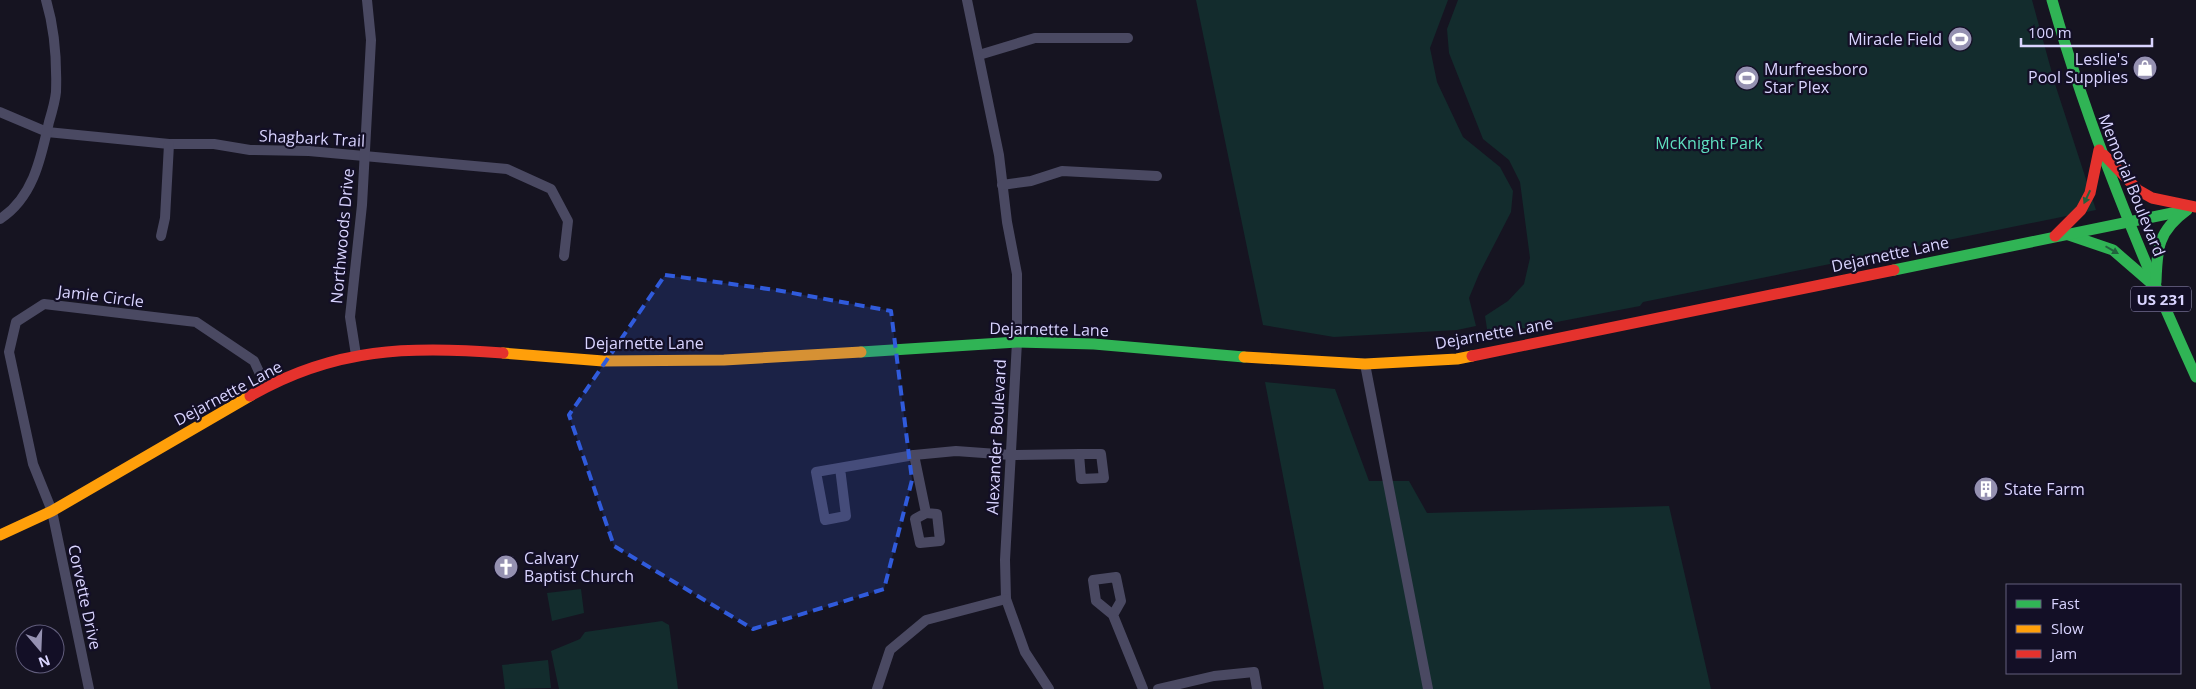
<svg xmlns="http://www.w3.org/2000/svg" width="2196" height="689" font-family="'Open Sans',sans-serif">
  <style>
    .green { fill: #132c2d }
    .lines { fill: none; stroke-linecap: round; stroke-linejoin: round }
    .street { stroke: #4a4962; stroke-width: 10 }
    .fast { stroke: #30b455; stroke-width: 11 }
    .slow { stroke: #ff9f0a; stroke-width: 11 }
    .jam { stroke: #e5322d; stroke-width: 11 }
    .oneway { fill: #22623e }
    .marked { fill: #305bdc; fill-opacity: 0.2; stroke: #305bdc; stroke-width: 4; stroke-dasharray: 10 6; stroke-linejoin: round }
    .labels { text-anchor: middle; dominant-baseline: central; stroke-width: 4.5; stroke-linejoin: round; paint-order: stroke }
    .shield { fill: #130f26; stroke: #9e99be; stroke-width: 1 }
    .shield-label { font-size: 15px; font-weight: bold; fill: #d9d4ff }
    .poi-label { font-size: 16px; fill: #d9d4ff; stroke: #130f26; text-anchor: start }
    .street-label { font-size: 16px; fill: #d9d4ff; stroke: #130f26 }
    .park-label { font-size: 16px; fill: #5fe0c0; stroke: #130f26 }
  </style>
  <rect width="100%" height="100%" fill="#161421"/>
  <g class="green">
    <polygon points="1196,0 1448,0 1430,48 1437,82 1463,137 1500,167 1513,191 1511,212 1479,274 1469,298 1476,326 1457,330 1334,337 1263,325"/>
    <polygon points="1458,0 2032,0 2055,84 2096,210 1643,302 1640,306 1488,335 1485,316 1508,301 1524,284 1530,258 1520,182 1509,160 1483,139 1449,53 1447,29"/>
    <polygon points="1265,382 1335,389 1369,481 1409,481 1427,513 1669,506 1711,689 1324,689"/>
    <polygon points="581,589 584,613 552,621 547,593"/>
    <polygon points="662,621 669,625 678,689 559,689 551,651 580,639 585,632"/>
    <polygon points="548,660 551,688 505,689 502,665"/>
  </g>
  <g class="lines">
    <g class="street">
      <polyline points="967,0 999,155 1007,222 1017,274 1017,342 1005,560 1006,599 1025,652 1049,689"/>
      <polyline points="979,55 1035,38 1128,38"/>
      <polyline points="0,112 47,132 169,144 214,144 250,150 309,151 507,169 551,189 568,221 564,256"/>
      <polyline points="1002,185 1031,181 1062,171 1157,176"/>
      <path d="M0,219C33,198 41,158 49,122C52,112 55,102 56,92C57,61 55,30 46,0"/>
      <polyline points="161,236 165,218 169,144"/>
      <polyline points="356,355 350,317 362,205 371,40 367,0"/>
      <polyline points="1365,364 1428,689"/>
      <polyline points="914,455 926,513 915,519 920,543 940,541 937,514 926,513"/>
      <polyline points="840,468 846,516 825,520 816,472 914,455 956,451 1011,455 1079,454 1081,479 1104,478 1101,454 1079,454"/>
      <polyline points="1113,615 1121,601 1116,577 1093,580 1096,601 1113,615 1143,689"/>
      <polyline points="89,689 52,511 33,464 9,352 16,322 44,304 196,322 254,361 266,387"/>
      <polyline points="877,689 890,650 926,620 1006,599"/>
      <polyline points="1158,689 1214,676 1254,672 1257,689"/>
    </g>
    <g class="fast">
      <path d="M2052,0C2089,130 2140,254 2196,377"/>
      <polyline points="2066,234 2113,250 2150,282"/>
      <polyline points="1894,270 2187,210"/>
      <path d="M2156,282C2157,248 2158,231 2187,210"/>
      <polyline points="861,352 1017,342 1094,344 1244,357"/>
    </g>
    <g class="slow">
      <polyline points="503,353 603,361 724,360 861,352"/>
      <polyline points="1244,357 1365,364 1457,359 1472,356"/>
      <polyline points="0,535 52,511 250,396"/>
    </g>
    <g class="jam">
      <polyline points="2104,155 2138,190 2152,198 2196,207"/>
      <polyline points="2055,236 2081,210 2090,193 2099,150"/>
      <polyline points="1472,356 1894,270"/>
      <path d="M250,396C335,347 410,346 503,353"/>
    </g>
  </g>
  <defs><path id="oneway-solid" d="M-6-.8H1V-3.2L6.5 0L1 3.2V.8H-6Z" transform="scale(1.25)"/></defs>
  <g class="oneway">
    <use href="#oneway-solid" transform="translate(2087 197) rotate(115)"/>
    <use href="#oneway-solid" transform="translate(2112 250) rotate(30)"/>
  </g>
  <path class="marked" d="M665,275L776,290L891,311L912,480L884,589L753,629L614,546L569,415Z"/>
  <defs>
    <symbol id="stadium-disc" viewBox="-11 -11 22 22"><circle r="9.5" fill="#9591b1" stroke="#130f26"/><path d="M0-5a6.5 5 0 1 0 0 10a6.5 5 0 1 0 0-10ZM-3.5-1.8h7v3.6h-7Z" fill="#fff"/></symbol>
    <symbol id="shop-disc" viewBox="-11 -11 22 22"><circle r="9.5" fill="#9591b1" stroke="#130f26"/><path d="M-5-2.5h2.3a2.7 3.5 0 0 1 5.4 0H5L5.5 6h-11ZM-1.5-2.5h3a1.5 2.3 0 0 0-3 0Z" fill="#fff"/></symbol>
    <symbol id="building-disc" viewBox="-11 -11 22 22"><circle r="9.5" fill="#9591b1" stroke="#130f26"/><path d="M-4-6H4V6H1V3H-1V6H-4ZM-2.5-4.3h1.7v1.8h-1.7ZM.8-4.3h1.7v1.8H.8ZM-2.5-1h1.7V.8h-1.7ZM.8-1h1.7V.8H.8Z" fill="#fff"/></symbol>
    <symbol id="church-disc" viewBox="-11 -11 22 22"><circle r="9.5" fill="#9591b1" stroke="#130f26"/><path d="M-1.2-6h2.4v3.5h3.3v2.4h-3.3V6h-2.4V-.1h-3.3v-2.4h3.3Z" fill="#fff"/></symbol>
  </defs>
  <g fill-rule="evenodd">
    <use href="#stadium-disc" x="1946" y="25" width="28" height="28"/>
    <use href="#shop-disc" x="2131" y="54" width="28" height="28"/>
    <use href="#stadium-disc" x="1733" y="64" width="28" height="28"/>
    <use href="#building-disc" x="1972" y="475" width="28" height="28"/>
    <use href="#church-disc" x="492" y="553" width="28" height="28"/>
  </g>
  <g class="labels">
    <rect class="shield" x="2131" y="286.5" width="60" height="25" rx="4"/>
    <g class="shield-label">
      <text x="2161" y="299">US 231</text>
    </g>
    <g class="poi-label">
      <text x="1942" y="39" text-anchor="end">Miracle Field</text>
      <text x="2128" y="59" text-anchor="end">Leslie's<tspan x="2128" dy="18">Pool Supplies</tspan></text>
      <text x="1764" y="69">Murfreesboro<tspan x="1764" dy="18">Star Plex</tspan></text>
      <text x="2004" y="489">State Farm</text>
      <text x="524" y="558">Calvary<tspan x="524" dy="18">Baptist Church</tspan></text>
    </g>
    <g class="street-label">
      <text transform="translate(312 138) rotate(3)">Shagbark Trail</text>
      <text transform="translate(2132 185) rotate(68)">Memorial Boulevard</text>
      <text transform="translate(342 236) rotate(-85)">Northwoods Drive</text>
      <text transform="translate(1890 254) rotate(-12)">Dejarnette Lane</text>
      <text transform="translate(101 296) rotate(7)">Jamie Circle</text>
      <text transform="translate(1049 329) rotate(1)">Dejarnette Lane</text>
      <text transform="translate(1494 333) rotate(-10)">Dejarnette Lane</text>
      <text x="644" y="343">Dejarnette Lane</text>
      <text transform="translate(228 393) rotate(-28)">Dejarnette Lane</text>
      <text transform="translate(996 437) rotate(-87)">Alexander Boulevard</text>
      <text transform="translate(85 597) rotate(78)">Corvette Drive</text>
    </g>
    <g class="park-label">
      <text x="1709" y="143">McKnight Park</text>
    </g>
  </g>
  <rect x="2006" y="584" width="175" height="90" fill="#130f26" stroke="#625e7d"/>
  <rect x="2016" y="600" width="25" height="8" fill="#30b455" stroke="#625e7d"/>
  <text x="2051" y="609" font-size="15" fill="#d9d4ff">Fast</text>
  <rect x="2016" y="625" width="25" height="8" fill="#ff9f0a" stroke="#625e7d"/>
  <text x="2051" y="634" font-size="15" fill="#d9d4ff">Slow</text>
  <rect x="2016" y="650" width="25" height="8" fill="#e5322d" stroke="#625e7d"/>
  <text x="2051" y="659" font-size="15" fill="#d9d4ff">Jam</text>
  <g transform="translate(40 649) rotate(161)"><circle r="24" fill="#130f26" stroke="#625e7d"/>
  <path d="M0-4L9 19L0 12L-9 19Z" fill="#9591b1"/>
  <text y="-8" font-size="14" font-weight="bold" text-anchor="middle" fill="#d9d4ff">N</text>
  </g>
  <path d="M2021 38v8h131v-8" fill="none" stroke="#d9d4ff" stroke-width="2.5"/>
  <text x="2028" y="38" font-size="15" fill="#d9d4ff" stroke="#130f26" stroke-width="4" paint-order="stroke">100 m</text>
</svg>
